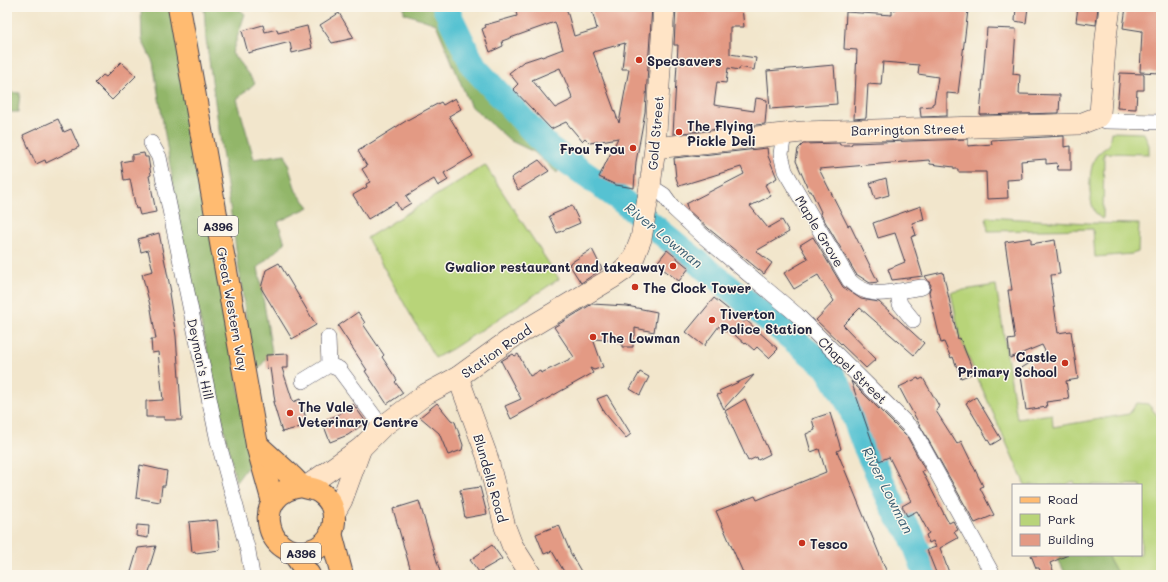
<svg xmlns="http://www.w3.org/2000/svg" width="1168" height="582" font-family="Mali,sans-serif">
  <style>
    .green { fill: #b8d479; stroke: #6d7b5a }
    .forest { fill: #92b669; stroke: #5a6c52 }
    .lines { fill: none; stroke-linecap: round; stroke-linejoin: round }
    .river { stroke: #57c2d2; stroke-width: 26 }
    .building { fill: #e39a84; fill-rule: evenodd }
    .street-casing { stroke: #413f51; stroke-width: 16 }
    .secondary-casing { stroke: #413f51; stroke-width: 22 }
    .primary-casing { stroke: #413f51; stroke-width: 24 }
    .street { stroke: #fff; stroke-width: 15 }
    .secondary { stroke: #ffe4c6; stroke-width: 21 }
    .primary { stroke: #ffbb71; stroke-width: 22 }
    .poi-dot { fill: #c8321e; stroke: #fbf7ec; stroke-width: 1.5 }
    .labels { text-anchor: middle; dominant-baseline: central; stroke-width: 3; stroke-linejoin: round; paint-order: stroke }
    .shield { fill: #fbf7ec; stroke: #636270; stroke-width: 1 }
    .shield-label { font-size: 12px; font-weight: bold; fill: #22223b }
    .poi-label { font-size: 13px; font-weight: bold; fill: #22223b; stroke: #fbf7ec; text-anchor: start }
    .street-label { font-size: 13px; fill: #22223b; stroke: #fbf7ec }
    .water-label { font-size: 14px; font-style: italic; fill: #355a70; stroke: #fbf7ec }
  </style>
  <rect width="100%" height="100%" fill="#fbf7ec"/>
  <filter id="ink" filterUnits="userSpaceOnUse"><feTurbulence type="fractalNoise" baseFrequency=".025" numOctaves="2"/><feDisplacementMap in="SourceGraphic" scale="8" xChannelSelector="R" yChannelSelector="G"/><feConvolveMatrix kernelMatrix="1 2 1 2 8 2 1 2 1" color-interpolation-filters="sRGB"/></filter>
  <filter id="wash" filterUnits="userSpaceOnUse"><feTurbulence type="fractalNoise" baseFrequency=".012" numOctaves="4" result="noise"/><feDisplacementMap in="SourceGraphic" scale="16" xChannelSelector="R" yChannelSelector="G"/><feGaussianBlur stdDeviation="0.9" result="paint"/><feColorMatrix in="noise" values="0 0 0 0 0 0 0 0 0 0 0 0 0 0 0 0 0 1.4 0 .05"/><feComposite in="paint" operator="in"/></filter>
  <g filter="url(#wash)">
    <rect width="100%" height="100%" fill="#f2e6cc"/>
    <g class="green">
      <path d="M1111,132L1144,133L1149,145V154L1104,153L1103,219C1086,214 1088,170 1095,158C1098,152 1105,149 1109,145Z"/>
      <polygon points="485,165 559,279 452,349 435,358 367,238"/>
      <polygon points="986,217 1088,223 1139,224 1138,252 1132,254 1095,257 1093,229 988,231"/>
      <polygon points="996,285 1017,419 1052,414 1053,427 1129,414 1137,403 1148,404 1161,420 1161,573 1118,575 1107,555 1141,555 1141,485 1075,485 1074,481 1065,485 1025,485 966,352 960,338 951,292"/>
    </g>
    <g class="forest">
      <polygon points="141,7 176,7 251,462 236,482 182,237 153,62 142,40"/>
      <polygon points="204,7 236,7 245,14 232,53 255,83 237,99 254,159 285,154 296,191 309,207 278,222 285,243 258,267 272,352 254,374 206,39"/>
      <polygon points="254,7 308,7 271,13"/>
      <polygon points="404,7 446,7 464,47 519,108 565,152 557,173 534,152 511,141 470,105 436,24 404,13"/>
      <polygon points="7,92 20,93 18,112 7,112"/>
      <polygon points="1056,555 1107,555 1118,575 1066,575"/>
    </g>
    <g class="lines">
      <polyline class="river" points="445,7 474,67 549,148 621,200 827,367 850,405 864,443 897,515 910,531 927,575"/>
    </g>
    <g id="blocks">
      <g class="building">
        <path d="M515,7H566L574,36L597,29L591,7H652L645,112L636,162L634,188L616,185L599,177L618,138L590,143L585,138L582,141L566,122L551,129L513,89L518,84L509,73L523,62L541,56L542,57L563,49L555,22L502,41L503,46L490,52L482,29L486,27L485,25L517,16ZM625,43L622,69H629L619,123L593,52ZM560,68L573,99L555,108L532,80Z"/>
        <polygon points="676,7 742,7 744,27 730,27 730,54 756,58 754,70 740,67 739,70 728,68 726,83 717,82 714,105 754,111 756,98 767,100 765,124 673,134 678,45 674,45"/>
        <polygon points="895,7 945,7 968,10 958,94 947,93 947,116 921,117 920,107 932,106 932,104 934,103 938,77 918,74 919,65 883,62 881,85 868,84 866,118 854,119 857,50 844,49 846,12 892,15 892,9 895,10"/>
        <polygon points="1016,7 1028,7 1026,23 1015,21"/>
        <polygon points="1078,7 1098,7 1096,25 1076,22"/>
        <polygon points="1126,7 1161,7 1160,73 1140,72 1142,31 1123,28"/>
        <polygon points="339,13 354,38 332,43 320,25"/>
        <polygon points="263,25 265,32 277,29 278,33 307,26 312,48 292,53 290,42 248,53 242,31"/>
        <polygon points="987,28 1016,29 1013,74 1020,75 1019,94 1060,95 1059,113 980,115"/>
        <polygon points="121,62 136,76 112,100 95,83 103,75 106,77"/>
        <polygon points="834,65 837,104 770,109 767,71"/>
        <polygon points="1120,73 1144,74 1144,90 1137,90 1136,109 1117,108"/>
        <polygon points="455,98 461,109 449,116 473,156 444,173 448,180 438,186 434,179 406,196 411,203 400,210 396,202 368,219 353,195 367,187 366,184 370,182 362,169 367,166 358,151 409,119 441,102 443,105"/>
        <polygon points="58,119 64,132 71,129 79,147 46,163 45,160 36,164 23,135"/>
        <polygon points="1064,136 1064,147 1071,146 1071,170 1058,170 1057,163 1046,164 1046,159 1021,161 1022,179 1007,180 1008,198 987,199 986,172 958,172 958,169 954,169 954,167 930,164 929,160 819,169 848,226 850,225 878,282 870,283 856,274 820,213 821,212 811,191 809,191 806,184 796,161 798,149 803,144 839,143 840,145 851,145 852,143 968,139 968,146 992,144 991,140"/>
        <polygon points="767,148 768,156 777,178 765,185 771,196 750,206 768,228 782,220 789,232 756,251 772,263 764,274 709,229 688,210 686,204 744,174 741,167 679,186 676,178 674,158"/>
        <polygon points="144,153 145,157 148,157 151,175 149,176 156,212 140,215 138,208 136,209 130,179 124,180 121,162 132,160 132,155"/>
        <polygon points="539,160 549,171 518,190 511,178"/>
        <polygon points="886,178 889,195 875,199 870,183"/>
        <polygon points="572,206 580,223 557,233 549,216"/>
        <polygon points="921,206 924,220 912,223 916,235 911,237 923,276 892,280 888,269 905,262 895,233 878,238 873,223"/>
        <polygon points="159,233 171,292 169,293 176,336 182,420 164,420 164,417 146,417 146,401 163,400 158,352 152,353 151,339 156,339 151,309 142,274 153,271 148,250 141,252 138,239"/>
        <polygon points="813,237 843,287 861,299 879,302 924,343 914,355 860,308 843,325 876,359 866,368 816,320 834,301 818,275 794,289 784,273 808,259 800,245"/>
        <polygon points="1031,238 1031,244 1055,240 1060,274 1051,275 1052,284 1051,284 1058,333 1071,331 1078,379 1066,381 1069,399 1046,402 1047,407 1026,410 1020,369 1046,353 1042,345 1010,358 1008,340 1015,339 1008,290 1012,290 1005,242"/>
        <polygon points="592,249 602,269 581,283 569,264"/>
        <polygon points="667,250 689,268 679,281 656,264"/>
        <polygon points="279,263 316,325 292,339 261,288 266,270"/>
        <polygon points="943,272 958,339 960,338 974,373 961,378 953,357 951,358 944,342 941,343 929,292 931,285 925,276"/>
        <polygon points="714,298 744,322 746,320 778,349 769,358 757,347 754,350 746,343 745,344 728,329 726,332 719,326 704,346 686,332"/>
        <polygon points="592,304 627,306 657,312 654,332 635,328 635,336 633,336 633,347 622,347 622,341 593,339 603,367 594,370 590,368 593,373 511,419 505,406 521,399 501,361 513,354 515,356 518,354 530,376 540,371 541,373 552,368 574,357 554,327"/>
        <polygon points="358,312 365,323 363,324 384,355 382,357 397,380 395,382 403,393 387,404 365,371 367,370 338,326"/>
        <polygon points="288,354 288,368 282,368 293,402 300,399 308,425 282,432 273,402 275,402 270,368 267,369 266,355"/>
        <polygon points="640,372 649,377 640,395 630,389"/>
        <polygon points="754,375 726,406 724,409 717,395 721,394 719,391"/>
        <polygon points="918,378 919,380 923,378 939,406 936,411 957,444 961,441 983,486 980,488 994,515 975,523 908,404 899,387"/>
        <polygon points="851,381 908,438 925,470 922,471 946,518 949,523 953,521 958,530 954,532 958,538 940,548 950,575 937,575 927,550 936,547 933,541 929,543 926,535 929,533 917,511 907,516 902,506 911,501 889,457 879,461"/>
        <polygon points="607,395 631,434 626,438 604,412 597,399"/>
        <polygon points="976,397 1001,439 991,445 966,403"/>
        <polygon points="745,399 770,454 758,460 757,457 748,461 725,411"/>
        <polygon points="437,403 451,420 455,422 463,445 462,450 448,455 439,433 420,417"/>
        <polygon points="353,404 366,422 348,435 330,442 322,421 338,415"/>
        <polygon points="830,413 841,449 837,451 888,575 744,575 716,511 755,496 757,500 826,472 819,449 811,452 806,434 815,430 812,419"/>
        <polygon points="140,465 167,471 165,486 162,486 160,502 136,498"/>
        <polygon points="480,487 487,514 465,518 460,490"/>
        <polygon points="419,501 441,575 412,575 393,509"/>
        <polygon points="208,520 208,521 217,520 220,550 195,553 195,551 192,552 189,522"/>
        <polygon points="137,525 149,526 148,538 136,536"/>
        <polygon points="559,525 571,554 583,575 566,575 552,551 544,554 536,534"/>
        <polygon points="492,545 502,559 479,572 470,560"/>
        <polygon points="156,546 147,575 130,575 138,548"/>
        <polygon points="1031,555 1068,555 1050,563 1055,575 1042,575 1039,568 1036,568"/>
      </g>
    </g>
  </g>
  <g filter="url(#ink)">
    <use href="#blocks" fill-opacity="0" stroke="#413f51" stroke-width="1"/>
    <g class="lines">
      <defs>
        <g id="street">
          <polyline points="1098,117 1106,121 1161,122"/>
          <path d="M784,133L781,154L785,171L849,280C870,302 895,291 922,287"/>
          <polyline points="151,143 159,157 164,181 218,441 248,551 252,575"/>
          <polyline points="650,186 664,195 674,209 703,236 797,315 908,425 915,433 993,575"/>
          <polyline points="897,291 900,304 913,320"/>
          <polyline points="328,338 329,365"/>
          <polyline points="303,381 329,365 339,369 382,427"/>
        </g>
        <g id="secondary">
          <polyline points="655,148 802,132 1080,124 1098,117 1100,113 1106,37 1110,7"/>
          <polyline points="458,377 487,456 505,527 512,545 531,575"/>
          <polyline points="307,486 361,448 382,427 426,394 458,377 512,338 614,277 624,270 634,257 641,239 650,186 655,148 664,7"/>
          <polyline points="334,514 342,500 361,448"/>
        </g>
        <g id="primary">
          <polyline points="179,7 257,445 273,502"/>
          <path d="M257,445C268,455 279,465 290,475C294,478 297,483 301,486C308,489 315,488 321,493C340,506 338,538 317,548C269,571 245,492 302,486"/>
          <polyline points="331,533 342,575"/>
          <polyline points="292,551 309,575"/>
        </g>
      </defs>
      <use href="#street" class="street-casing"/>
      <use href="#secondary" class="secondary-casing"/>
      <use href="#primary" class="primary-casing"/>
      <use href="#street" class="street"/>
      <use href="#secondary" class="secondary"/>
      <use href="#primary" class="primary"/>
    </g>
  </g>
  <g class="poi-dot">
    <circle cx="639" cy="60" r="4"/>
    <circle cx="679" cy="132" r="4"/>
    <circle cx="633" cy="148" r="4"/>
    <circle cx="673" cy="266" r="4"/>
    <circle cx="635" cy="287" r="4"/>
    <circle cx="712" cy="320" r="4"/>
    <circle cx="593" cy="337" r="4"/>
    <circle cx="1065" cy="363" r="4"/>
    <circle cx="290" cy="413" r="4"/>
    <circle cx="802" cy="543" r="4"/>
  </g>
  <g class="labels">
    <g class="shield">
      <rect x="198" y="216" width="40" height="20" rx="3"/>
      <rect x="281" y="543" width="40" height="20" rx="3"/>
    </g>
    <g class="shield-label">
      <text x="218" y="226">A396</text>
      <text x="301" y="553">A396</text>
    </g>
    <g class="poi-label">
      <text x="647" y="60">Specsavers</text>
      <text x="687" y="125">The Flying<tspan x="687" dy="15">Pickle Deli</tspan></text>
      <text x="625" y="148" text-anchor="end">Frou Frou</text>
      <text x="665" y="266" text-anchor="end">Gwalior restaurant and takeaway</text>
      <text x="643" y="287">The Clock Tower</text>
      <text x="720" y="313">Tiverton<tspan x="720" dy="15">Police Station</tspan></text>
      <text x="601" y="337">The Lowman</text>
      <text x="1057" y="356" text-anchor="end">Castle<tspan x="1057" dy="15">Primary School</tspan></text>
      <text x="298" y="406">The Vale<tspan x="298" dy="15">Veterinary Centre</tspan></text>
      <text x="810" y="543">Tesco</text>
    </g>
    <g class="street-label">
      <text transform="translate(908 129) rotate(-1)">Barrington Street</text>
      <text transform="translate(655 133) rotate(-85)">Gold Street</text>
      <text transform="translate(820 231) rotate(59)">Maple Grove</text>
      <text transform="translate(233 309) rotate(80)">Great Western Way</text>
      <text transform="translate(496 351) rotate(-35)">Station Road</text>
      <text transform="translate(201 359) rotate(78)">Deyman's Hill</text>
      <text transform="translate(853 370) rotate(44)">Chapel Street</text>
      <text transform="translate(491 478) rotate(74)">Blundells Road</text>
    </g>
    <g class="water-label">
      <text transform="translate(664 235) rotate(39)">River Lowman</text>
      <text transform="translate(888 490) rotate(63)">River Lowman</text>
    </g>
  </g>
  <rect width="1168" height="582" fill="none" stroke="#fbf7ec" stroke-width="24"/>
  <rect x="1012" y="484" width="130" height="72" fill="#fbf7ec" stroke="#a4a2a5"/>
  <rect x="1020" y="497" width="20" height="6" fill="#ffbb71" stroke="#a4a2a5"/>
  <text x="1048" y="504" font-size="12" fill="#22223b">Road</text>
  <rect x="1020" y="514" width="20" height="12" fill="#b8d479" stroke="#a4a2a5"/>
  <text x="1048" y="524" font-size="12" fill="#22223b">Park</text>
  <rect x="1020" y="534" width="20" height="12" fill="#e39a84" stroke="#a4a2a5"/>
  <text x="1048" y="544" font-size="12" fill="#22223b">Building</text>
</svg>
